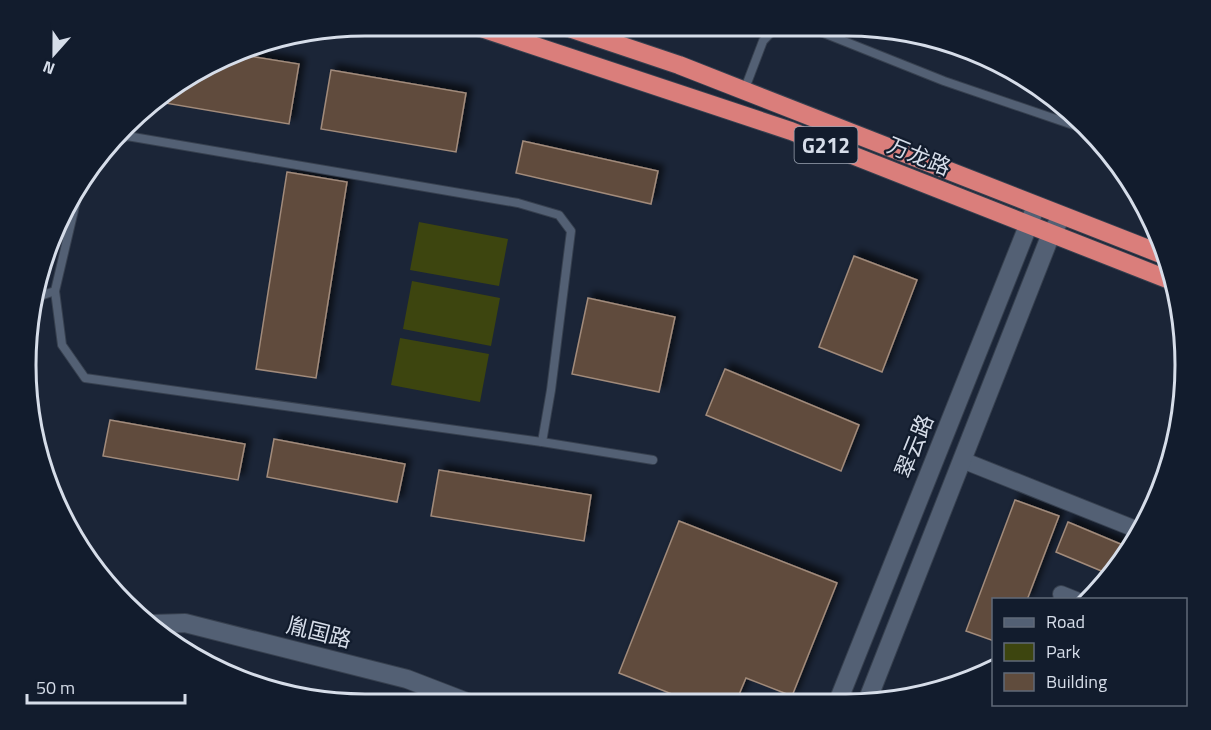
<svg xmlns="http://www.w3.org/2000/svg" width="1211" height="730" font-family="'Titillium Web','Noto Sans SC',sans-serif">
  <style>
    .green { fill: #3d450f }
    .building { fill: #604c3d; stroke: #a28b7b; stroke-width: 1.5; filter: url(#shadow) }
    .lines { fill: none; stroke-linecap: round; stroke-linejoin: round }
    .lane-casing { stroke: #37404f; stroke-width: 10 }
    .street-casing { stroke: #37404f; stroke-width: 18 }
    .secondary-casing { stroke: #37404f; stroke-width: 20 }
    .highway-casing { stroke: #37404f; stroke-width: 20 }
    .lane { stroke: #536074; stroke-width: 8 }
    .street { stroke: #536074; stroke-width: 16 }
    .secondary { stroke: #536074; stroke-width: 18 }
    .highway { stroke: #da7e7b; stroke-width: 18 }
    .labels { text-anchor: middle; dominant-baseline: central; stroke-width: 4.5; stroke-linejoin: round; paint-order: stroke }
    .shield { fill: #121c2d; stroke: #9ba3b1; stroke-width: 1.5 }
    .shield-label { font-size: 21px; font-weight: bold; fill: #d6dde9 }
    .street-label { font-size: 22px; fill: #d6dde9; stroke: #121c2d }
    .rim { fill: none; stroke: #d6dde9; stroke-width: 3 }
  </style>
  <defs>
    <filter id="shadow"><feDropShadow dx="5.5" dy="-5.5" stdDeviation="3" flood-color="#0009"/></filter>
  </defs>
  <rect width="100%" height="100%" fill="#1b2537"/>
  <g class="green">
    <polygon points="419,222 508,239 499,286 410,270"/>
    <polygon points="412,281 500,298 491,346 403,329"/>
    <polygon points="400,338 489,354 480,402 391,385"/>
  </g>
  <g class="building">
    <polygon points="237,54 299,64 289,124 159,102 160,95"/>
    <polygon points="331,70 466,93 456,152 321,129"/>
    <polygon points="523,141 658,171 651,204 516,173"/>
    <polygon points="287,172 347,182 316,378 256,369"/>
    <polygon points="854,256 917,280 882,372 819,347"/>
    <polygon points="588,298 675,317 659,392 572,374"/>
    <polygon points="725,369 859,425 841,471 706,415"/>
    <polygon points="110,420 245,444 238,480 103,456"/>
    <polygon points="274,439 405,464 397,502 267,477"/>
    <polygon points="439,470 591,495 584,541 431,516"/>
    <polygon points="1015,500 1059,516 1027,600 994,600 994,641 966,631"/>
    <polygon points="679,521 837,583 792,696 746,678 735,704 697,704 619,673"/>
    <polygon points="1068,522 1130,548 1128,554 1111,575 1056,552"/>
  </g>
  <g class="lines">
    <defs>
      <g id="lane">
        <polyline points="806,26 944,81 1079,127"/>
        <polyline points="744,91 763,41 777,26"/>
        <polyline points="106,148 127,136 518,203 559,215 571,231 551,390 542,442"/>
        <polyline points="55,291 62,345 85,378 542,442 653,460"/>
        <polyline points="37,297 55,291 79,189"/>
      </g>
      <g id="street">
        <polyline points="962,460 1138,530"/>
        <polyline points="1061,594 1076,600"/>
      </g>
      <g id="secondary">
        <polyline points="152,624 185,623 407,679 472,704"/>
        <polyline points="837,704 1036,206"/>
        <polyline points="866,704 1051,234 1062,216"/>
      </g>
      <g id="highway">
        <polyline points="475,26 791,131 1172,281"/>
        <polyline points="563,26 679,65 1161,254"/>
      </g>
    </defs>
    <use href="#lane" class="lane-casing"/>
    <use href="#street" class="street-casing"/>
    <use href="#secondary" class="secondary-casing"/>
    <use href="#highway" class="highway-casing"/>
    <use href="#lane" class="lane"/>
    <use href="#street" class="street"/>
    <use href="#secondary" class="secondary"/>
    <use href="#highway" class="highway"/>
  </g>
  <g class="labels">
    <rect class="shield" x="794.5" y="127" width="63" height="36" rx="4.5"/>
    <g class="shield-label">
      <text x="826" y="145">G212</text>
    </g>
    <g class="street-label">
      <text transform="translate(919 156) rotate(22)">万龙路</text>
      <text transform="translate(914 446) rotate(-68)">翠云路</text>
      <text transform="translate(319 632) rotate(14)">胤国路</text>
    </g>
  </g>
  <path d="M0 0H1211V730H0ZM365 36H846A329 329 0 0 1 1175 365V365A329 329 0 0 1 846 694H365A329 329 0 0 1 36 365V365A329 329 0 0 1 365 36Z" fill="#121c2d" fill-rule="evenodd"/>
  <path class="rim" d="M365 36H846A329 329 0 0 1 1175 365V365A329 329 0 0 1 846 694H365A329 329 0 0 1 36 365V365A329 329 0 0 1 365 36Z"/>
  <rect x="992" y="598" width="195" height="108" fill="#121c2d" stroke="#606978" stroke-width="1.5"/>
  <rect x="1004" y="618" width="30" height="9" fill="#536074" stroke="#606978" stroke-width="1.5"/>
  <text x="1046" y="628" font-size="18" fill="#d6dde9">Road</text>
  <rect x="1004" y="643" width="30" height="18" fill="#3d450f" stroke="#606978" stroke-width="1.5"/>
  <text x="1046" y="658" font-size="18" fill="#d6dde9">Park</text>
  <rect x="1004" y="673" width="30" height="18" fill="#604c3d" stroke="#606978" stroke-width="1.5"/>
  <text x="1046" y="688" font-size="18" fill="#d6dde9">Building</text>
  <g transform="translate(54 54) rotate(201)" stroke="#121c2d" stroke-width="4.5" paint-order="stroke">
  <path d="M0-4.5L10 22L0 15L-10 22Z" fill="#d6dde9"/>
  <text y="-9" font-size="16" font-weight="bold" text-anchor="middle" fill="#d6dde9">N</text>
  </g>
  <path d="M27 694v9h158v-9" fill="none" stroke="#d6dde9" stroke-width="3"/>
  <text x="36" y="694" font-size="18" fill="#d6dde9" stroke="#121c2d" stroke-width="4.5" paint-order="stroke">50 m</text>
</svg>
